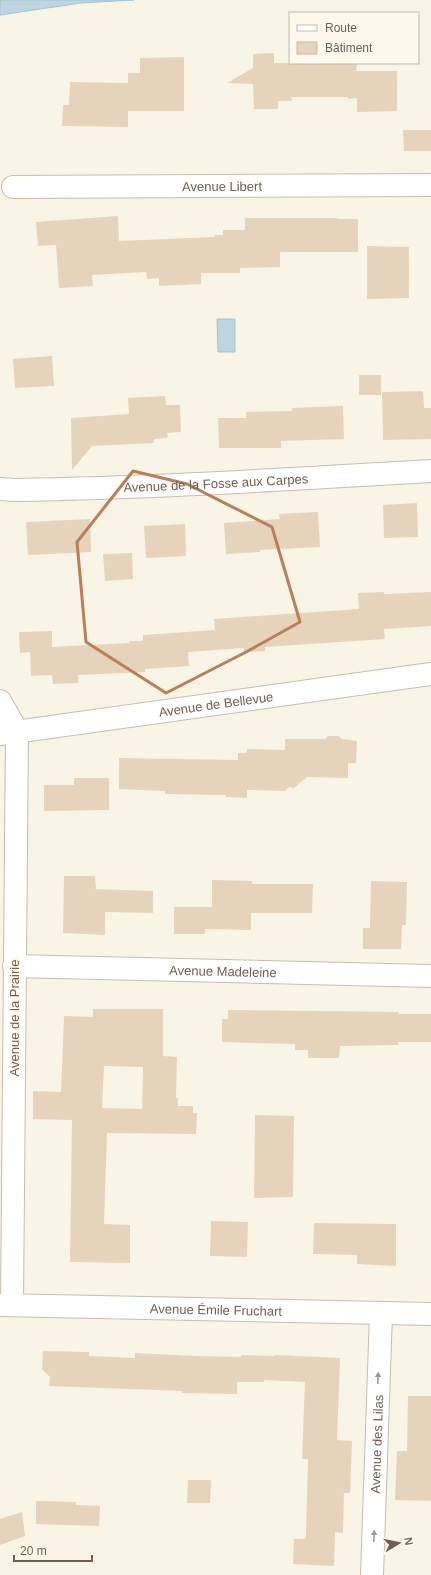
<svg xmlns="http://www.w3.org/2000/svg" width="431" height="1575" font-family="Arial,sans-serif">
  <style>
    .water { fill: #bdd6e0; stroke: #a5c3d1 }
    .building { fill: #e6d3bc; fill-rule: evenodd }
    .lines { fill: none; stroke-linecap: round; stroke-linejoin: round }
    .street-casing { stroke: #c7bcac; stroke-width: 24 }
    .street { stroke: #fff; stroke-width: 22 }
    .oneway { fill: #a1978c }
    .marked { fill: none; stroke: #bb7e58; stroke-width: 3; stroke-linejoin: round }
    .labels { text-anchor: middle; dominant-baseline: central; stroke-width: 4; stroke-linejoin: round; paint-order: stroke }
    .street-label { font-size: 13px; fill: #6f5f4e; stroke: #fdf9ec }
  </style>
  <rect width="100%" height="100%" fill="#f9f5e6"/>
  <g class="water">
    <polygon points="0,0 134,0 81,3 0,15"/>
    <polygon points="217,319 235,319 235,352 218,352"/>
  </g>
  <g class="building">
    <polygon points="274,53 274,63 357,63 356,71 397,71 397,111 357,112 357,98 348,99 348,97 291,97 292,101 278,101 278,109 254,109 253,84 227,83 253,68 253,54"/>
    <polygon points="184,57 184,111 128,111 128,127 62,126 63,105 69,105 70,82 128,83 128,73 140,73 140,58"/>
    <polygon points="403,130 431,130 431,151 404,151"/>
    <polygon points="118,216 119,241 215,237 215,235 223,235 223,230 245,230 245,218 337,218 337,219 358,219 358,252 280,252 280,267 240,268 240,273 201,273 201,284 159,286 159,278 147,279 146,272 92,275 93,286 59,288 56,245 38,246 36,222"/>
    <polygon points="367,246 409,247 409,298 367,299"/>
    <polygon points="52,356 54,386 15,388 13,359"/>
    <rect x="359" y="375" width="22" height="20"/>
    <polygon points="423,391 424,408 431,408 431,439 383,440 382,392"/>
    <polygon points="165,396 166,405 180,405 181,432 167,433 168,438 154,439 154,443 92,446 72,470 71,418 129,414 128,398"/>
    <polygon points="343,406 344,439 281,441 281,448 219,448 218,418 246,418 246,412 292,411 292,408"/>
    <polygon points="417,503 418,537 384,538 383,505"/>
    <polygon points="318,512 320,547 260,550 260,552 226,554 224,523 280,519 279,514"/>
    <polygon points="90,519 91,552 28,555 26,522"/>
    <polygon points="185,524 186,556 146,558 144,526"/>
    <polygon points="132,553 133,579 105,581 103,554"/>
    <polygon points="384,592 384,594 431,592 431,626 384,629 385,639 265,647 265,651 244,652 244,648 188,652 189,666 145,669 145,672 78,675 78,683 53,684 52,675 31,676 30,652 20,653 19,632 52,631 52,647 129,643 129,641 143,641 143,635 215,630 214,619 359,609 358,593"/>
    <polygon points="328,736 339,736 342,739 357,741 356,763 348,763 348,778 307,777 294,788 289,787 285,791 247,790 247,798 226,797 226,795 165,794 165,791 119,789 119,758 238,760 238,753 247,753 247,749 285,750 285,739 325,739"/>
    <polygon points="74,778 109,778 109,810 44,811 44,785 74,785"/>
    <polygon points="64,876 95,876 96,889 153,891 153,913 105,912 105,935 63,933"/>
    <polygon points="212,880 252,881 252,884 313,884 312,913 251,913 251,930 205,929 205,934 174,934 174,907 212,907"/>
    <polygon points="371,881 407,882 406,925 402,925 401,949 363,949 363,928 370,928"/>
    <path d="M93,1009H163V1056L177,1057L176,1098H178V1106H193V1113H197L196,1134L107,1133L104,1224L130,1225V1263L70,1262L72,1120L33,1119V1091L61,1092L64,1016L93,1017ZM104,1066L143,1067L142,1109L102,1108Z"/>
    <polygon points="228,1010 399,1012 399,1014 431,1014 431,1042 398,1042 398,1045 340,1046 339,1058 308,1058 308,1050 295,1050 295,1044 222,1042 222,1019 228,1019"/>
    <polygon points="255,1115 294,1116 293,1197 254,1198"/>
    <polygon points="211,1221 248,1222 247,1257 210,1256"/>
    <polygon points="314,1223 396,1224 396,1266 357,1264 357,1255 313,1254"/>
    <polygon points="43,1351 89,1352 89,1356 135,1358 135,1353 197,1356 241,1357 241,1355 275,1356 275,1355 340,1358 337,1440 352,1441 350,1493 344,1493 343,1533 335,1532 334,1566 293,1564 294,1539 305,1539 306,1534 308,1459 302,1459 305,1382 264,1380 264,1382 237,1382 237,1394 182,1393 183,1391 49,1386 50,1377 42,1369"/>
    <polygon points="408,1396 431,1396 431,1501 395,1500 397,1451 407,1451"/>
    <polygon points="188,1480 211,1480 210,1503 187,1503"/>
    <polygon points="36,1501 76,1502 76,1505 100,1506 99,1526 36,1524"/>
    <polygon points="22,1512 25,1536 0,1545 0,1519"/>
  </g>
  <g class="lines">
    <defs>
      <g id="street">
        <path id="s1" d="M13,187L431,185"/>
        <path id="s2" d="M0,489L14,490C153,488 292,479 431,471"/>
        <polyline points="0,701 17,731 12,1305"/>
        <path id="s3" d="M0,734L431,674"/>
        <path id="s4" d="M14,966L431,976"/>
        <path id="s5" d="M0,1305L431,1314"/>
        <path id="s6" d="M372,1575L381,1313"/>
      </g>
    </defs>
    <use href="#street" class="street-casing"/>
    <use href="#street" class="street"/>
  </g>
  <defs><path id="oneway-solid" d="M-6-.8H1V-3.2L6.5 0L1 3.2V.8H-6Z"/></defs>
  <g class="oneway">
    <use href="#oneway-solid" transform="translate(378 1378) rotate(-88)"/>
    <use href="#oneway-solid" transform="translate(374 1536) rotate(-88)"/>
  </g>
  <path class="marked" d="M133,471L187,484L272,527L300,622L248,651L166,693L86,642L77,542Z"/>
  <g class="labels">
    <g class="street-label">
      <text stroke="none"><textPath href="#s1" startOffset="209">Avenue Libert</textPath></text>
      <text stroke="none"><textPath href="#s2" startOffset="216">Avenue de la Fosse aux Carpes</textPath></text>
      <text stroke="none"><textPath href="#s3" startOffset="218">Avenue de Bellevue</textPath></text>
      <text stroke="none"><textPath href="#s4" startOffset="209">Avenue Madeleine</textPath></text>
      <text transform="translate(14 1018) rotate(-90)">Avenue de la Prairie</text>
      <text stroke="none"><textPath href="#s5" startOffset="216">Avenue Émile Fruchart</textPath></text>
      <text stroke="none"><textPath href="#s6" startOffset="131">Avenue des Lilas</textPath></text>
    </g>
  </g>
  <rect x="289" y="12" width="130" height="52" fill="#fdf9ec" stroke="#c4bbad"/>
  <rect x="297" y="25" width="20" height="6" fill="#ffffff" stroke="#c4bbad"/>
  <text x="325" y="32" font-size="12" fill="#6f5f4e">Route</text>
  <rect x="297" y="42" width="20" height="12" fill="#e6d3bc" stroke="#c4bbad"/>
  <text x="325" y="52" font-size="12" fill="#6f5f4e">Bâtiment</text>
  <g transform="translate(399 1543) rotate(80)" stroke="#fdf9ec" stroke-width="3" paint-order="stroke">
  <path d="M0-3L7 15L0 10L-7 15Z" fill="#6f5f4e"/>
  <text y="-6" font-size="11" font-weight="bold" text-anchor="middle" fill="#6f5f4e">N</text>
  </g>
  <path d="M14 1555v6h78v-6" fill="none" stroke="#6f5f4e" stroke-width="2"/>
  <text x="20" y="1555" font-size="12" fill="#6f5f4e" stroke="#fdf9ec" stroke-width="3" paint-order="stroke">20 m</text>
</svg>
